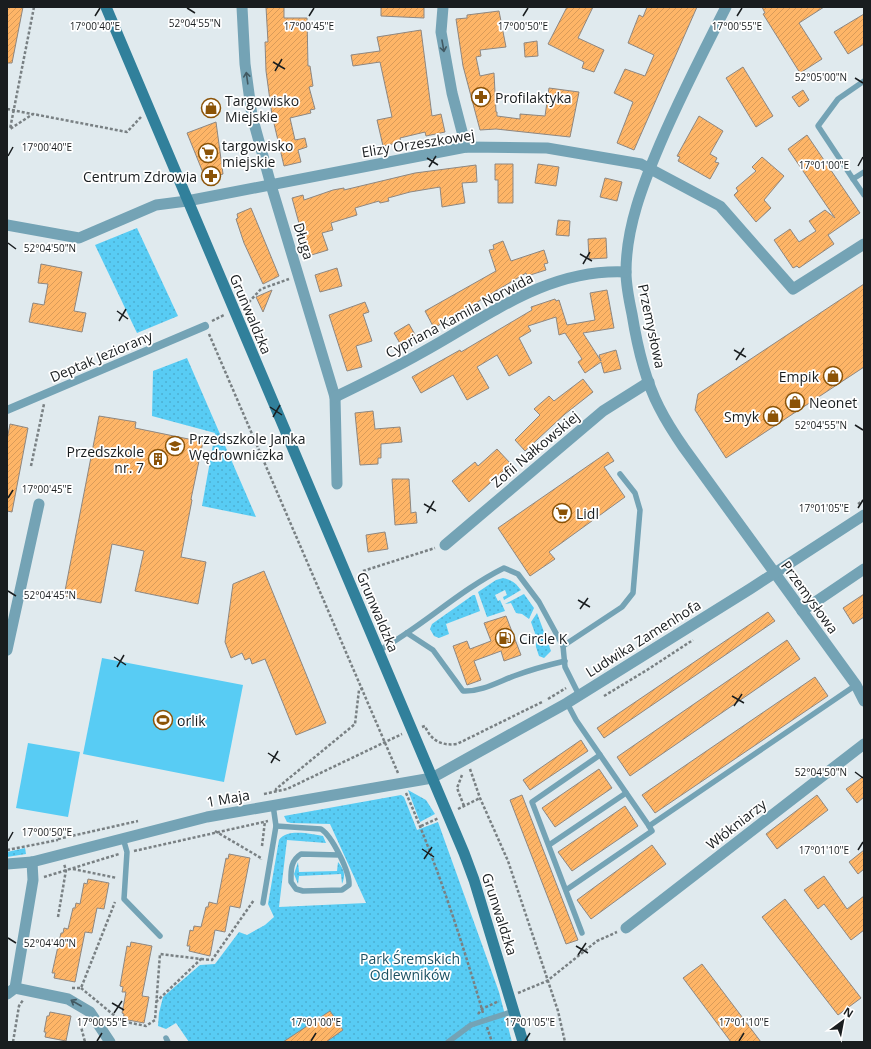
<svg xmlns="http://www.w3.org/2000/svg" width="871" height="1049" font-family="'Open Sans',sans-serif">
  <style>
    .grass { fill: url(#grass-dots) }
    .garden { fill: #58ccf4 }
    .building { fill: url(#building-hatch); stroke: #8e8781 }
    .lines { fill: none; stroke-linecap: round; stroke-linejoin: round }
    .path { stroke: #798083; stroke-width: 2.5; stroke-dasharray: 3 2; stroke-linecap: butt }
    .service { stroke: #74a3b5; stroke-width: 5.5 }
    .pedestrian { stroke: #74a3b5; stroke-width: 8 }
    .minor { stroke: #74a3b5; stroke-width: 11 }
    .secondary { stroke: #31809b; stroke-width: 11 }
    .oneway { stroke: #425962 }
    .ticks { fill: none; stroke: #191d1f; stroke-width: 1.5 }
    .labels { text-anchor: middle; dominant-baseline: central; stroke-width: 3.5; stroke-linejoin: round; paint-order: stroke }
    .poi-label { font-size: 14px; fill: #191d1f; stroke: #fff; text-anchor: start }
    .street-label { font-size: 14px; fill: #191d1f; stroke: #fff }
    .park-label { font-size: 14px; fill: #1b5163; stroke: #fff }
    .ticks-label { font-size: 10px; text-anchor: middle; fill: #191d1f; stroke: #fff; stroke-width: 3.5; stroke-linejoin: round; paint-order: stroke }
  </style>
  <defs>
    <pattern id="grass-dots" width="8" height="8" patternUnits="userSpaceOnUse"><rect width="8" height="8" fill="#58ccf4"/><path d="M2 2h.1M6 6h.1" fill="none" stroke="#4cafd1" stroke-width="1.8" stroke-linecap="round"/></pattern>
    <pattern id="building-hatch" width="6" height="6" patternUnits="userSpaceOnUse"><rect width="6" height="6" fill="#feb567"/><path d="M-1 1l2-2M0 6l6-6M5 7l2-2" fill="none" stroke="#d99b59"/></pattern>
  </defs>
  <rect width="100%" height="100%" fill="#e0eaee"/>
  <g class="grass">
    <polygon points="137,228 178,316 137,333 95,245"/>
    <polygon points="187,358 256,517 202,506 215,433 152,416 153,371"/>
    <path d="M503,578C512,580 516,583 521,590L504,600L503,597L507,595L505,590L495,595L498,601L500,600L505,611L487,617L478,592L496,580Z"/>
    <polygon points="524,594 534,608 529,619 522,614 516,613 511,603 505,604"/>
    <polygon points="473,595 475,595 480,611 446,624 449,634 439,638 434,636 430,629 432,624"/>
    <polygon points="537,613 551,651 544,658 539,656 536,647 536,636 531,622"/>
    <polygon points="408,790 426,800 435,814 420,822"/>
    <path d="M401,795L404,797L417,830L438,822L499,992L512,1042H189L176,1023L166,1029L158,1026L159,1013L163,997L200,965L215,964L239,932L247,935L265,925L274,917L268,904L279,840C287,828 311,834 323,836L326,843L287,840L279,907L366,903L330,824L291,823L287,822L284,816Z"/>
    <polygon points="25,848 26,854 7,857 7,852"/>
    <path d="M298,862L299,872L337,871L338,862C344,869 346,875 342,884L341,874L299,876L298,884L294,874Z"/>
  </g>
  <g class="garden">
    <polygon points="102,658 243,685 224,782 83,754"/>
    <polygon points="28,743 80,752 68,817 16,808"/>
  </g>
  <g class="building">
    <polygon points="7,7 23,7 12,63 7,63"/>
    <polygon points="266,7 284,7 284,18 307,18 308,66 310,66 313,86 309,87 315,109 310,110 311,113 290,118 295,140 305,138 307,147 298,150 301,162 284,166 272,115 266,71 265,42 268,42"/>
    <polygon points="381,7 424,7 424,18 381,16"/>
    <polygon points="567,7 593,7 578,38 604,50 594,72 582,68 584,62 548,44"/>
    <polygon points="647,7 697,7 634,150 617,143 633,102 614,93 625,69 645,76 654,55 628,43 639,15 643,17"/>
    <polygon points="762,7 824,7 799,23 822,59 800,73 763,14 765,13"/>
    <polygon points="499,11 506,47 480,50 481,56 476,57 480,76 494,73 496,112 497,112 497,116 520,119 520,114 545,116 549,88 579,92 570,137 496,129 480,130 463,66 456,19 467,18 467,15"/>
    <polygon points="864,14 864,44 848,54 834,32"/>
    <polygon points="421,30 432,116 441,114 445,132 426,136 425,132 400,138 401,142 383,146 377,120 392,117 380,62 353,66 351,55 380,51 377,37"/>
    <polygon points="537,41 538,56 525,57 524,43"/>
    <polygon points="743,67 773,116 756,127 726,78"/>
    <polygon points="803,90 809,100 799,107 792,97"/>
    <polygon points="699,116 723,131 710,154 717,158 715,162 719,163 710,179 678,161 680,157 677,156"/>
    <polygon points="216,122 223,174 206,180 187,133"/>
    <polygon points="807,135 860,213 828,235 834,244 799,268 797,266 793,268 774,240 790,229 799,242 816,231 809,221 825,210 835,218 788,149"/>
    <polygon points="762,157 784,176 764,200 771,208 756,222 734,195 738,191 736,188 756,171 752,167"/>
    <polygon points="495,164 513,164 513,203 498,203 498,180 495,180"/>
    <polygon points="538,164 559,167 556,186 535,183"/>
    <polygon points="476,165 477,182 462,183 465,203 442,207 440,187 410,192 388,198 389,201 380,203 379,201 355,208 357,215 331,223 333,230 322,233 328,250 308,256 292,198 303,195 304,200 333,190 344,188 344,190 415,173"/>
    <polygon points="605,178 622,182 617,201 600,197"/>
    <polygon points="251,208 279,276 263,284 244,243 236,219 238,218 237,214"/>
    <polygon points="558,220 570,221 569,236 556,235"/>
    <polygon points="606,238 607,258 589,259 588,239"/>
    <polygon points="503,241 511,261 544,250 548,263 544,264 546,270 527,276 526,273 434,328 425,311 496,271 489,250 494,249 493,245"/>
    <polygon points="41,264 82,272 74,311 86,313 82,332 29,322 33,303 44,305 48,284 38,283"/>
    <polygon points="337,268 342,286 320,292 315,275"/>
    <polygon points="864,284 864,367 726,458 695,410 698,394"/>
    <polygon points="272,290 263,312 256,297"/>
    <polygon points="607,290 614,328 583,333 601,361 599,355 616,350 621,369 604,373 601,362 585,373 578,362 582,359 565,333 559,335 556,317 528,326 531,331 519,338 532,363 509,376 497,355 477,367 489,388 467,400 453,375 421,393 412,377 460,350 461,352 532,310 531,307 555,299 556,301 559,300 567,325 595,320 590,293"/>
    <polygon points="365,302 369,312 363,314 372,341 356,346 362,367 347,371 329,315"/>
    <polygon points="409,324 417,338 402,347 394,333"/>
    <polygon points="583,379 593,392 565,414 525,451 515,440 540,415 534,409 549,396 554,401"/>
    <polygon points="373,411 375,429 400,427 402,442 381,444 381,458 378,458 378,464 360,465 355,413"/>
    <polygon points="99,416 136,422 135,428 203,442 191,499 192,500 181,557 206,562 198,604 135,591 144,551 112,544 101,603 64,596"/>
    <polygon points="10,424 28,428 12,512 7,511 7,440"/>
    <polygon points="497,449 511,464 469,502 452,481 475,462 478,466"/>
    <polygon points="608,452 614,461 604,467 625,497 549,552 555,559 530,576 498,528"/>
    <polygon points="392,479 409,479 411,513 416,512 417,523 395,525"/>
    <polygon points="385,532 388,549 368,552 366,535"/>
    <polygon points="264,571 326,723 296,735 265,659 252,664 250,658 245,660 242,653 231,658 225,642 233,584"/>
    <polygon points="864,594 864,617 853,624 843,608"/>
    <polygon points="768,612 775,621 604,738 597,728"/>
    <polygon points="506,616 521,655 504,661 501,651 474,661 481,680 467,685 453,646 467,641 470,649 491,641 484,623"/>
    <polygon points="787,640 800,659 630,776 617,757"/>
    <polygon points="815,677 828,696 655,813 642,795"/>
    <polygon points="581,740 588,751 530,790 523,780"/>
    <polygon points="599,769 612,788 555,827 542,808"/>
    <polygon points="864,776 864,797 857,803 846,789"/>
    <polygon points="522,795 578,940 566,944 510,800"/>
    <polygon points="817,795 828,810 777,849 766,834"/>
    <polygon points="625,806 638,826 572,871 558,852"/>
    <polygon points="652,845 666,864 591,919 577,900"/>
    <polygon points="864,850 864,869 858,874 849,862"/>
    <polygon points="229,854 250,858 240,908 230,906 225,932 215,930 210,956 189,951 190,946 187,946 190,930 193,931 194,926 201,927 206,907 208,907 209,902 217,904 226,858 228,859"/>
    <polygon points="824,876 847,909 864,896 864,930 851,940 824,904 818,909 804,890"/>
    <polygon points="88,879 109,883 104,909 97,908 92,933 85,932 75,982 54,978 55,973 52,973 61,933 63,933 64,928 68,929 73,908 75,908 76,903 80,904 84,883 87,884"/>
    <polygon points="785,899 861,998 838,1015 762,917"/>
    <polygon points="131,942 152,946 142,996 149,997 144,1023 123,1019 124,1014 122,1013 126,992 122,992 123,987 120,986 127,946 130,947"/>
    <polygon points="702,964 761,1042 731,1042 683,978"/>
    <polygon points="330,1011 343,1030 326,1042 283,1042"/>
    <polygon points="50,1012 71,1016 66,1041 45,1037 46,1032 44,1032 47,1016 49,1016"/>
  </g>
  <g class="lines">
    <g class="path">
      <polyline points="34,7 10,129 33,114 127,132 141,117"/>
      <polyline points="7,109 32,114"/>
      <polyline points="244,304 249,302 261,289 289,279"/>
      <polyline points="212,321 224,315"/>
      <polyline points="209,334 398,773"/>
      <polyline points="31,466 44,404"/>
      <polyline points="858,504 864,500"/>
      <polyline points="363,571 435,548"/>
      <polyline points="604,696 647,670 693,640"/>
      <polyline points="548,699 566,688"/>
      <path d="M422,727L425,726C431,741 442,746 457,744L542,702"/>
      <polyline points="470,769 480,798 508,861 558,1011 565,1042"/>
      <polyline points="462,775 457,788 464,806"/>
      <polyline points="276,791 276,789 355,724 359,690 363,688"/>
      <path d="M406,793C437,864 461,938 483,1013"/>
      <polyline points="264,794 287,789 402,734"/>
      <polyline points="458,809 480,798"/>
      <polyline points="421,826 439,818"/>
      <polyline points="215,831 261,858 261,860"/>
      <polyline points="58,839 138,821"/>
      <polyline points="262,846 265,821"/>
      <polyline points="7,850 58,840"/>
      <polyline points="134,851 268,821"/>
      <polyline points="73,869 117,878"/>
      <polyline points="44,877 119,854"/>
      <polyline points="58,917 66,870 64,864"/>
      <polyline points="201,959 212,960 254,900"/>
      <polyline points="72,988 81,988 115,902"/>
      <polyline points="81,988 121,1021 146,1026 155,1020 160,954 201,959 157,1001"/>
      <polyline points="518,993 547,981 597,941 617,932"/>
      <polyline points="478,1014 482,1009 499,1001"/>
      <polyline points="79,1019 85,1042"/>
      <polyline points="487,1027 492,1042"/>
      <polyline points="13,1042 19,1006 23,1000"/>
    </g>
    <g class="service">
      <polyline points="864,81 838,99 818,126 853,179 864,172"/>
      <polyline points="853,179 864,195"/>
      <path d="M407,633L433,650L463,691C481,692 498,682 514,676C530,670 548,665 565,661"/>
      <polyline points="563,646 622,607 633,593 640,510 635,493 620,474"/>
      <path d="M378,651C422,627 458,591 504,568L518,574L539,602L563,646L565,667L579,695"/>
      <polyline points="567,703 576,720 649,826 856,685"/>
      <path d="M276,826L321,829C332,836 350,872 349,885L342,890L303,891L296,889L291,882C291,871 290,861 301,854L339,855"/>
      <polyline points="123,838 127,852 124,899 160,936"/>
      <polyline points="549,845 626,793"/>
      <polyline points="566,890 652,831 649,826"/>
      <polyline points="263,903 276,826 273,805"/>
      <polyline points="582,933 532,802 600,755"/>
      <polyline points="166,1038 168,1042"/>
      <polyline points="448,1042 471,1025 514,1011"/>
    </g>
    <polyline class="pedestrian" points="7,410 205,326"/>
    <g class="minor">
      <polyline points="242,7 245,64 252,116 271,185 335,397 337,484"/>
      <polyline points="443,7 441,32 452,93 466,147"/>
      <path d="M726,7C703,52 680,97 660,144C643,184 626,227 626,272C626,286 629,300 632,314C637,345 644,378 659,407C666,421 675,435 684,448L856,685L864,701"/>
      <polyline points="7,225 79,238 156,205 187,201 466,147 547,148 641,164 720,206 793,289 864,244"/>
      <path d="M335,397C364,383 393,369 421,353C487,317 547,268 626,272"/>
      <polyline points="445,545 603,411 649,382"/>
      <polyline points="802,611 864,569"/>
      <polyline points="7,650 39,504"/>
      <polyline points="7,864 32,862 207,817 432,778 567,703 750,589 864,515"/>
      <polyline points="626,928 864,744"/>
      <polyline points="15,988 68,999 90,1012 110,1042"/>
      <polyline points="7,994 15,988 33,880 32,862"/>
    </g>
    <polyline class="secondary" points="106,7 464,853 474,880 523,1042"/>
  </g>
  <defs><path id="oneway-shaft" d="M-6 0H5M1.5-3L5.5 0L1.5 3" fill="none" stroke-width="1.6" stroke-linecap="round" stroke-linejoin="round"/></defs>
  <g class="oneway">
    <use href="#oneway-shaft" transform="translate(443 46) rotate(80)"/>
    <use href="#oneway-shaft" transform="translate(247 78) rotate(-98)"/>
    <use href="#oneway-shaft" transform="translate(76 1003) rotate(-150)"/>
  </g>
  <path class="ticks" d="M187,8L195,13M95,16L100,8M309,16L314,8M523,16L528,8M737,16L742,8M273,62L285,69M275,71L282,59M855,78L863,83M8,156L13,147M427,158L438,165M858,166L863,157M429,167L436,156M8,243L16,249M580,254L592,261M583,264L590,252M117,311L128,319M119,321L126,309M734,350L746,357M736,360L744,348M270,407L282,415M273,417L280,405M855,425L863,430M8,498L13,490M424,504L436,511M858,508L863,500M427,513L434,501M8,591L16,596M578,600L590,607M580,609L588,598M114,657L126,665M117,667L124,655M732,696L744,703M734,706L742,694M268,753L280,761M271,763L278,751M855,772L863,778M8,841L13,832M422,849L434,857M858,850L863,842M424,859L432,847M8,938L16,943M576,946L588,953M578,955L586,943M112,1003L124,1010M114,1013L122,1001M97,1041L102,1033M311,1041L316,1033M525,1041L530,1033M739,1041L744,1033"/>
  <defs>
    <symbol id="pharmacy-ring" viewBox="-11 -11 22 22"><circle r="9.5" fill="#fff" stroke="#8b5307" stroke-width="1.5"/><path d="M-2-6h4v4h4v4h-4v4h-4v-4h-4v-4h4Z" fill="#8b5307"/></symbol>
    <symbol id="shop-ring" viewBox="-11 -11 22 22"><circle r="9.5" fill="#fff" stroke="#8b5307" stroke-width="1.5"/><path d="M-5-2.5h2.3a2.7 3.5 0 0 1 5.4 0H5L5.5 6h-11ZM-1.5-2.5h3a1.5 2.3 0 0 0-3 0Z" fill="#8b5307"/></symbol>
    <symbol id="supermarket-ring" viewBox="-11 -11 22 22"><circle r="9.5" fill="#fff" stroke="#8b5307" stroke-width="1.5"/><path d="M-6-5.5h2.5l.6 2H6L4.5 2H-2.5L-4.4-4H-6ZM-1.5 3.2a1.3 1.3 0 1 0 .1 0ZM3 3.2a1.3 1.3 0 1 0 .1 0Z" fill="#8b5307"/></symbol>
    <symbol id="school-ring" viewBox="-11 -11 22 22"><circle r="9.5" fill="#fff" stroke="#8b5307" stroke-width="1.5"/><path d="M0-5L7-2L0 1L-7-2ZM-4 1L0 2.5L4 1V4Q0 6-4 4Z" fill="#8b5307"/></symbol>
    <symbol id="building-ring" viewBox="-11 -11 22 22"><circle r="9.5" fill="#fff" stroke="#8b5307" stroke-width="1.5"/><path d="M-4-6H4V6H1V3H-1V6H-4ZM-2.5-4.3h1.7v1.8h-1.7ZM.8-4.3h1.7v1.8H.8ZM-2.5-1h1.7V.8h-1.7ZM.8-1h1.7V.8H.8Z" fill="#8b5307"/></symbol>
    <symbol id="fuel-ring" viewBox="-11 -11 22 22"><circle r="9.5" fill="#fff" stroke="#8b5307" stroke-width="1.5"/><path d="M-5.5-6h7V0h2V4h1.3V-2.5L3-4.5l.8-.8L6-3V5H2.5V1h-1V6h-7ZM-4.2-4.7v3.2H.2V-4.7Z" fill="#8b5307"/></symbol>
    <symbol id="stadium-ring" viewBox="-11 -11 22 22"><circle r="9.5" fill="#fff" stroke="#8b5307" stroke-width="1.5"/><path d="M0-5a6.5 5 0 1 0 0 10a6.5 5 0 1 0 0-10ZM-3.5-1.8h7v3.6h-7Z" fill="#8b5307"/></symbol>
  </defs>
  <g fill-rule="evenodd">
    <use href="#pharmacy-ring" x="470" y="86" width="22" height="22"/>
    <use href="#shop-ring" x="200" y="97" width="22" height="22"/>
    <use href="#supermarket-ring" x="197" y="142" width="22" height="22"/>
    <use href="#pharmacy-ring" x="200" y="165" width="22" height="22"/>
    <use href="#shop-ring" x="822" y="365" width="22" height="22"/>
    <use href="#shop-ring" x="784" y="391" width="22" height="22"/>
    <use href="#shop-ring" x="762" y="405" width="22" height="22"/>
    <use href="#school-ring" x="164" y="435" width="22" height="22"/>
    <use href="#building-ring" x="147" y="448" width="22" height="22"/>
    <use href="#supermarket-ring" x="551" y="502" width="22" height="22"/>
    <use href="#fuel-ring" x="494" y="627" width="22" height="22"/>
    <use href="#stadium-ring" x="152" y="709" width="22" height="22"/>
  </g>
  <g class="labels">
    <g class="poi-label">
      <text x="495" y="97">Profilaktyka</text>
      <text x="225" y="100">Targowisko<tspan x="225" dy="16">Miejskie</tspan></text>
      <text x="222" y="145">targowisko<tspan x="222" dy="16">miejskie</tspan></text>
      <text x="197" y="176" text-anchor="end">Centrum Zdrowia</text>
      <text x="819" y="376" text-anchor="end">Empik</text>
      <text x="809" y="402">Neonet</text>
      <text x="759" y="416" text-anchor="end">Smyk</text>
      <text x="189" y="438">Przedszkole Janka<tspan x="189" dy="16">Wędrowniczka</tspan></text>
      <text x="144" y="451" text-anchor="end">Przedszkole<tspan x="144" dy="16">nr. 7</tspan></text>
      <text x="576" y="513">Lidl</text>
      <text x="519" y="638">Circle K</text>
      <text x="177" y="720">orlik</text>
    </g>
    <g class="street-label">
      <text transform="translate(418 143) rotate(-9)">Elizy Orzeszkowej</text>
      <text transform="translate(304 241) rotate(73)">Długa</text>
      <text transform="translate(251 314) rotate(67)">Grunwaldzka</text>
      <text transform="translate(459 315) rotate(-28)">Cypriana Kamila Norwida</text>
      <text transform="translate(652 326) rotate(78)">Przemysłowa</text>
      <text transform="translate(101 356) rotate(-23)">Deptak Jeziorany</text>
      <text transform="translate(535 449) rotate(-40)">Zofii Nałkowskiej</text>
      <text transform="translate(810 597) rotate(54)">Przemysłowa</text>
      <text transform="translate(378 612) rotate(67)">Grunwaldzka</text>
      <text transform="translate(643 638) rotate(-32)">Ludwika Zamenhofa</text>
      <text transform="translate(228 798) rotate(-10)">1 Maja</text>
      <text transform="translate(736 824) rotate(-38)">Włókniarzy</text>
      <text transform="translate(500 914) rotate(72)">Grunwaldzka</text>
    </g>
    <g class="park-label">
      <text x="410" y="958">Park Śremskich<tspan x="410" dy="16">Odlewników</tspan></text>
    </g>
  </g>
  <g class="ticks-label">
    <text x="195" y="27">52°04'55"N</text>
    <text x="95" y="30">17°00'40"E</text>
    <text x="309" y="30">17°00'45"E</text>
    <text x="523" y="30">17°00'50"E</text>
    <text x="737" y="30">17°00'55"E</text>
    <text x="821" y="81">52°05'00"N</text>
    <text x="47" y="151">17°00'40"E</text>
    <text x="824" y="169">17°01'00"E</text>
    <text x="50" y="252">52°04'50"N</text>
    <text x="821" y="429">52°04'55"N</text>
    <text x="47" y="493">17°00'45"E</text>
    <text x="824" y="512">17°01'05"E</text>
    <text x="50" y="599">52°04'45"N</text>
    <text x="821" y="776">52°04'50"N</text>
    <text x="47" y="836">17°00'50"E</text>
    <text x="824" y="854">17°01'10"E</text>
    <text x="50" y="947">52°04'40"N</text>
    <text x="102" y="1026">17°00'55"E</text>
    <text x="316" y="1026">17°01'00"E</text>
    <text x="530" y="1026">17°01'05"E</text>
    <text x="744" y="1026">17°01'10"E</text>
  </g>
  <rect width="871" height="1049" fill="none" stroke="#191d1f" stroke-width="16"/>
  <g transform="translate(843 1021) rotate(32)" stroke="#ffffff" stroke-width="3" paint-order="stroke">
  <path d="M0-3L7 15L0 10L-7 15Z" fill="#191d1f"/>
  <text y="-6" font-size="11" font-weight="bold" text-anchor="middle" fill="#191d1f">N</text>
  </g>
</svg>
